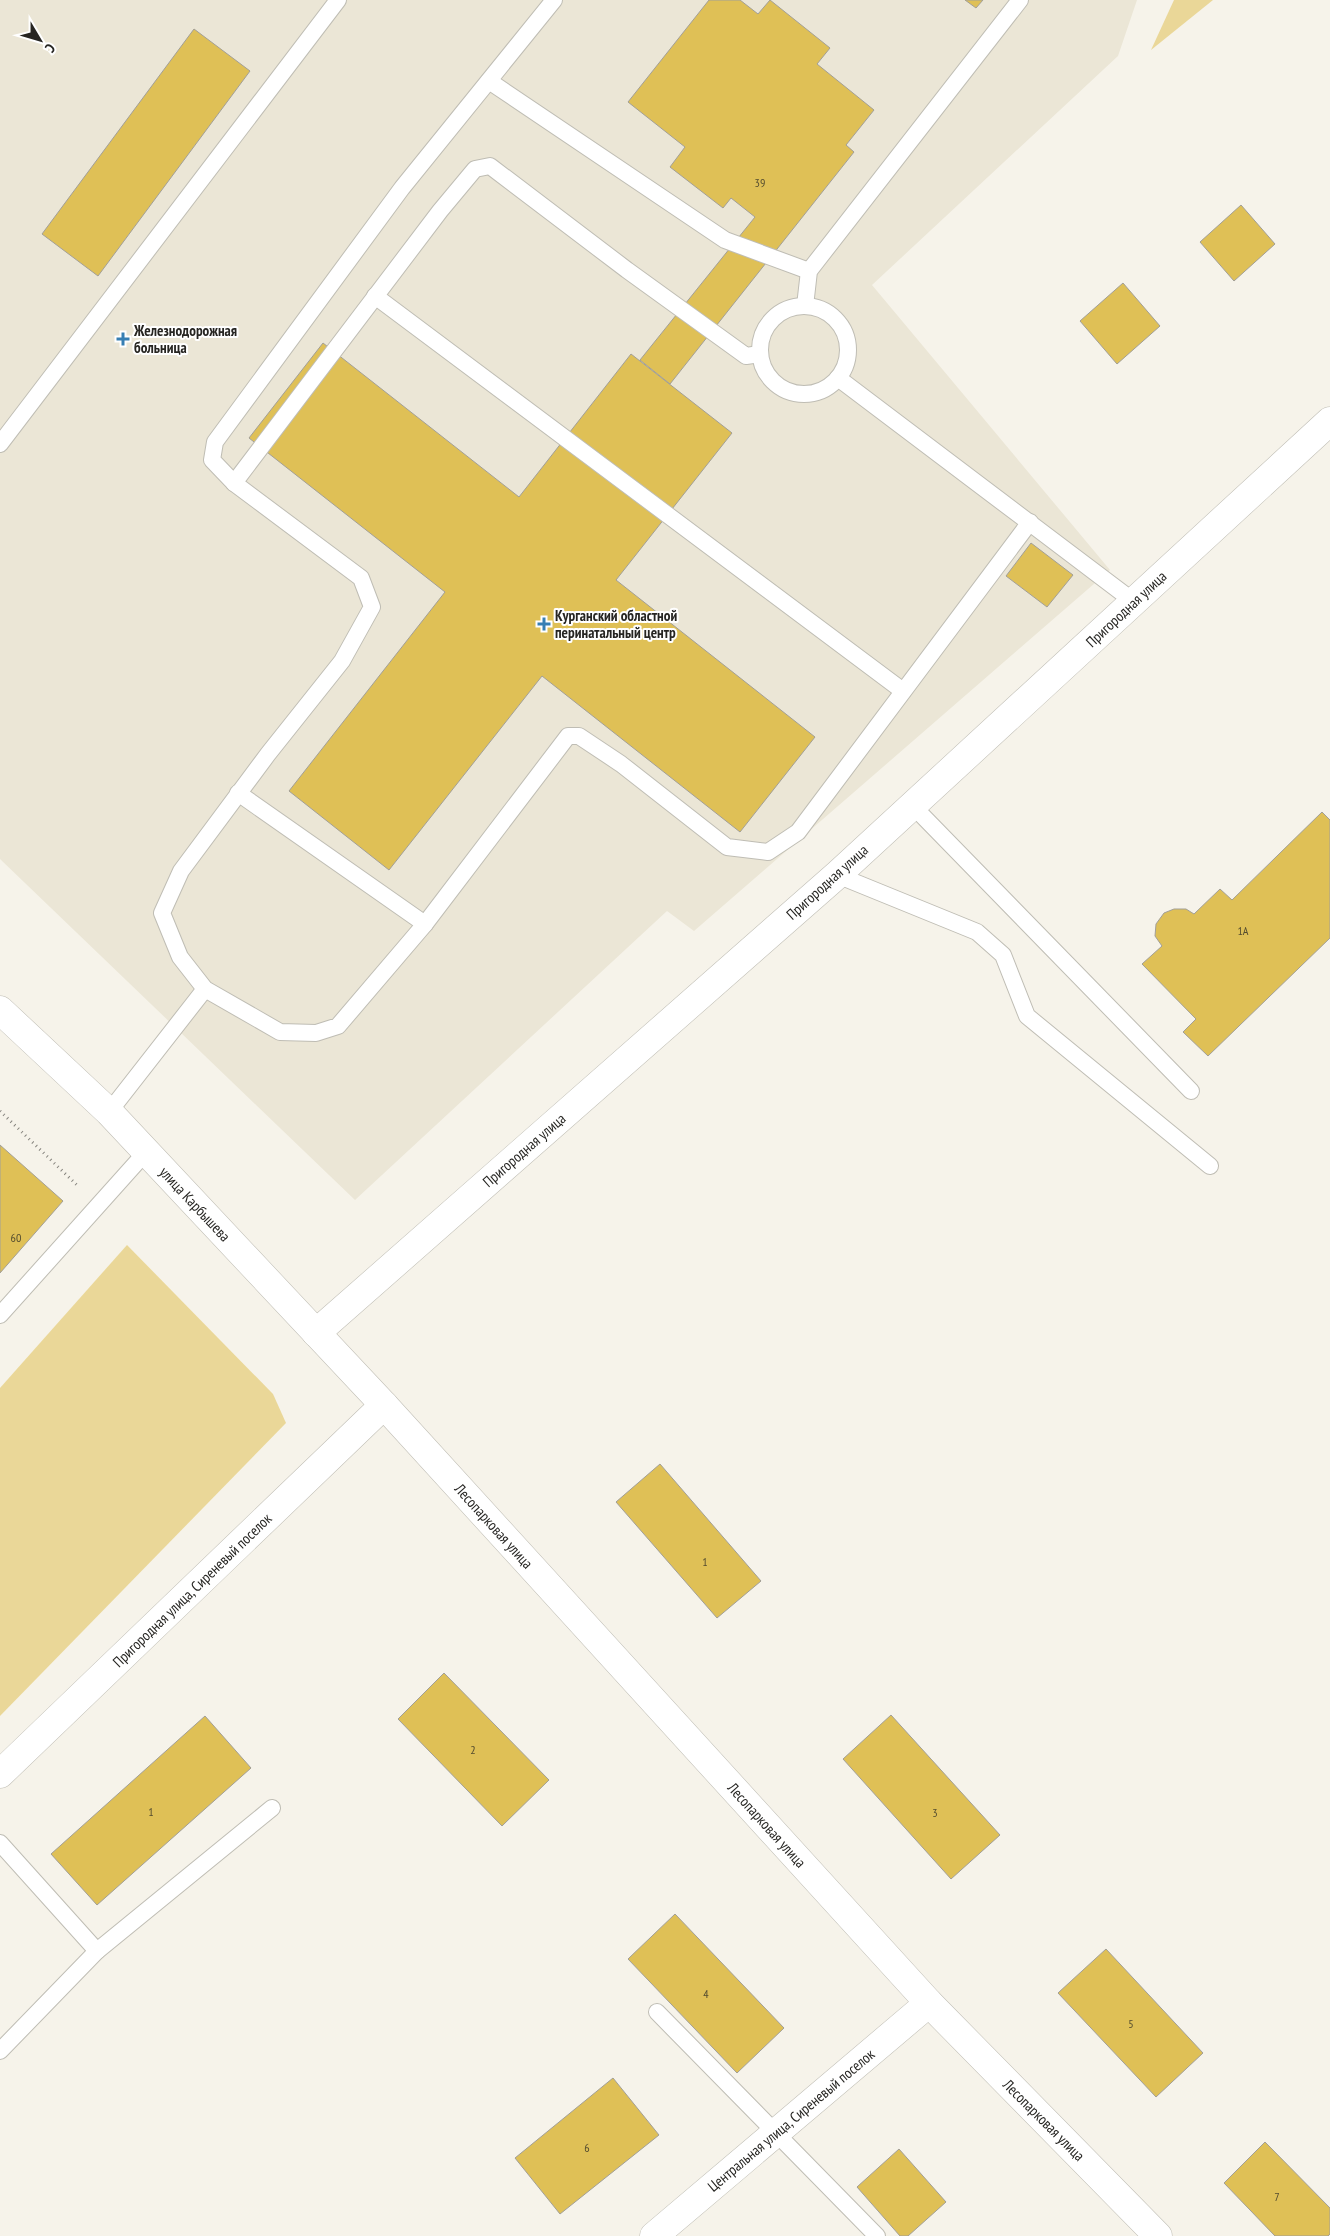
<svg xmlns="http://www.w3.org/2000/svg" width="1330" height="2236" font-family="'PT Sans Narrow',sans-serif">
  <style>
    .built { fill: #ebe6d6 }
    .green { fill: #ead798 }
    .building { fill: #dfc056; stroke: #a29f97 }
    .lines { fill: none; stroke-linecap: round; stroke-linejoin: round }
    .service-casing { stroke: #bfbdb4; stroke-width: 18 }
    .minor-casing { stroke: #bfbdb4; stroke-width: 29 }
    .secondary-casing { stroke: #bfbdb4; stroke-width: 29 }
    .path { stroke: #86847e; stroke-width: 3; stroke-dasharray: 1 4; stroke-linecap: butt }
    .service { stroke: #fff; stroke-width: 16 }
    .minor { stroke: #fff; stroke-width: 28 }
    .secondary { stroke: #fff; stroke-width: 28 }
    .poi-dot { fill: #377fb3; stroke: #fff; stroke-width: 2 }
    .labels { text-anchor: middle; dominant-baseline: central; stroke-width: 4; stroke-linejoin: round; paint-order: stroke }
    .number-label { font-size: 12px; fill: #544c2f }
    .poi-label { font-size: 15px; font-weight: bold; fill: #262522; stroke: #fff; text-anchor: start }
    .street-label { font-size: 15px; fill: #262522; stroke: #fff }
  </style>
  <rect width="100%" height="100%" fill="#f6f3ea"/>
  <polygon class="built" points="0,0 1137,0 1118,56 872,285 1110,570 694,931 667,911 355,1200 0,859"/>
  <g class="green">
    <polygon points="1174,0 1213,0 1151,50"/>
    <polygon points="127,1245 273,1394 286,1423 0,1716 0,1388"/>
  </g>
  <g class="building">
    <polygon points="709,0 740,0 758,14 770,0 830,48 817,64 874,110 846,145 854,152 670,384 640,360 755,217 731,198 723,208 670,167 685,147 628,102"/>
    <polygon points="965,0 983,0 976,8"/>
    <polygon points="194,29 250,71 98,276 42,234"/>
    <polygon points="1241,205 1275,244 1234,281 1200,242"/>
    <polygon points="1123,283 1160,326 1117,364 1080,321"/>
    <polygon points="323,343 519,497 631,354 732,433 616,580 815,737 740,832 542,676 389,870 289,791 445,592 249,438"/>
    <polygon points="1031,543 1073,575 1047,607 1006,576"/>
    <polygon points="1322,812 1330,820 1330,938 1208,1056 1183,1032 1196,1019 1142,964 1162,946 1155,936 1156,924 1164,913 1174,909 1186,909 1194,914 1220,889 1232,900"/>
    <polygon points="0,1145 63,1201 0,1273"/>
    <polygon points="660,1464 761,1581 717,1618 616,1502"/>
    <polygon points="444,1673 549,1780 502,1826 398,1719"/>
    <polygon points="891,1715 1000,1835 951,1879 843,1759"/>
    <polygon points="205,1716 251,1768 97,1905 51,1854"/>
    <polygon points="675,1914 784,2028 737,2073 628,1959"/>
    <polygon points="1106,1949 1203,2053 1156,2097 1058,1993"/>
    <polygon points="613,2078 659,2135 560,2214 515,2158"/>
    <polygon points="1265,2142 1330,2208 1330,2234 1328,2236 1275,2236 1224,2183"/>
    <polygon points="899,2149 946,2202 908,2236 900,2236 857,2187"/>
  </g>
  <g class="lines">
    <defs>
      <g id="service">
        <polyline points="554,0 402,188 215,442 212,460 234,483 361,578 372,607 342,661 268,754 181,871 162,913 180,957 205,989 280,1032 316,1033 338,1026 425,924 568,736 579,736 621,764 727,847 768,852 798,832 1030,522"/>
        <polyline points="489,81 725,240 809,271"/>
        <polyline points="375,296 903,691"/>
        <polyline points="805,306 809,271 1020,0"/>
        <circle cx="804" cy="350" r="44"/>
        <polyline points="838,378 1133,601"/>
        <polyline points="0,444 338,0"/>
        <polyline points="234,483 440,211 475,169 490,166 627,270 746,356 760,354"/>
        <polyline points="238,793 425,924"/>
        <polyline points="913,806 1191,1091"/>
        <polyline points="837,875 977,932 1003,955 1027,1016 1210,1166"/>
        <polyline points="109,1112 205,989"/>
        <polyline points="0,1315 146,1152"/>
        <polyline points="0,1843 97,1951"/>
        <polyline points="657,2012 877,2236"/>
        <polyline points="0,2051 97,1951 272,1808"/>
      </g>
      <g id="minor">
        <polyline points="316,1333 837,875 1330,421"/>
        <polyline points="0,1774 384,1405"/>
        <polyline points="654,2236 929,2003"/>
      </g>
      <polyline id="secondary" points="0,1010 109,1112 384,1405 929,2003 1158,2236"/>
    </defs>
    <use href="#service" class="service-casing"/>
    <use href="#minor" class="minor-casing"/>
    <use href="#secondary" class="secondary-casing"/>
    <polyline class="path" points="0,1111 79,1187"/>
    <use href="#service" class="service"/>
    <use href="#minor" class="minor"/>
    <use href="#secondary" class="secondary"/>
  </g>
  <g class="poi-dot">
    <path d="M120.5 331.5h5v5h5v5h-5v5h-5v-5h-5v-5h5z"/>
    <path d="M541.5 616.5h5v5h5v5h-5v5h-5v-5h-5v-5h5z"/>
  </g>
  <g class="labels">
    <g class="number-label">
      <text x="760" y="182">39</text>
      <text x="1243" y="930">1А</text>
      <text x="16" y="1237">60</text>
      <text x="705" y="1561">1</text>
      <text x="473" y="1749">2</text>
      <text x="151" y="1811">1</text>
      <text x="935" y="1812">3</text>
      <text x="706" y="1993">4</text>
      <text x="1131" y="2023">5</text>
      <text x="587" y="2147">6</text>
      <text x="1277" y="2196">7</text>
    </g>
    <g class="poi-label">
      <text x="134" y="330">Железнодорожная<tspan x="134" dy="17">больница</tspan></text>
      <text x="555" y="615">Курганский областной<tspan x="555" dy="17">перинатальный центр</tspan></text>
    </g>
    <g class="street-label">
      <text transform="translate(1126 609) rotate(-43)">Пригородная улица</text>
      <text transform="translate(827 882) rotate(-42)">Пригородная улица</text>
      <text transform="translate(524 1150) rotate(-41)">Пригородная улица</text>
      <text transform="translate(195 1204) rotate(47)">улица Карбышева</text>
      <text transform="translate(494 1526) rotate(48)">Лесопарковая улица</text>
      <text transform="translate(192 1590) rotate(-44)">Пригородная улица, Сиреневый поселок</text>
      <text transform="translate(767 1825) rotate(48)">Лесопарковая улица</text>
      <text transform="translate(791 2120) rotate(-40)">Центральная улица, Сиреневый поселок</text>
      <text transform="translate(1044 2120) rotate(45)">Лесопарковая улица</text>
    </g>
  </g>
  <g transform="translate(40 40) rotate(128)" stroke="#ffffff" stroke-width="4" paint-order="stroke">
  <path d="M0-4L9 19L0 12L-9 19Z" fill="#262522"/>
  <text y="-8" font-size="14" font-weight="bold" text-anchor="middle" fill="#262522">С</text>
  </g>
</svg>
